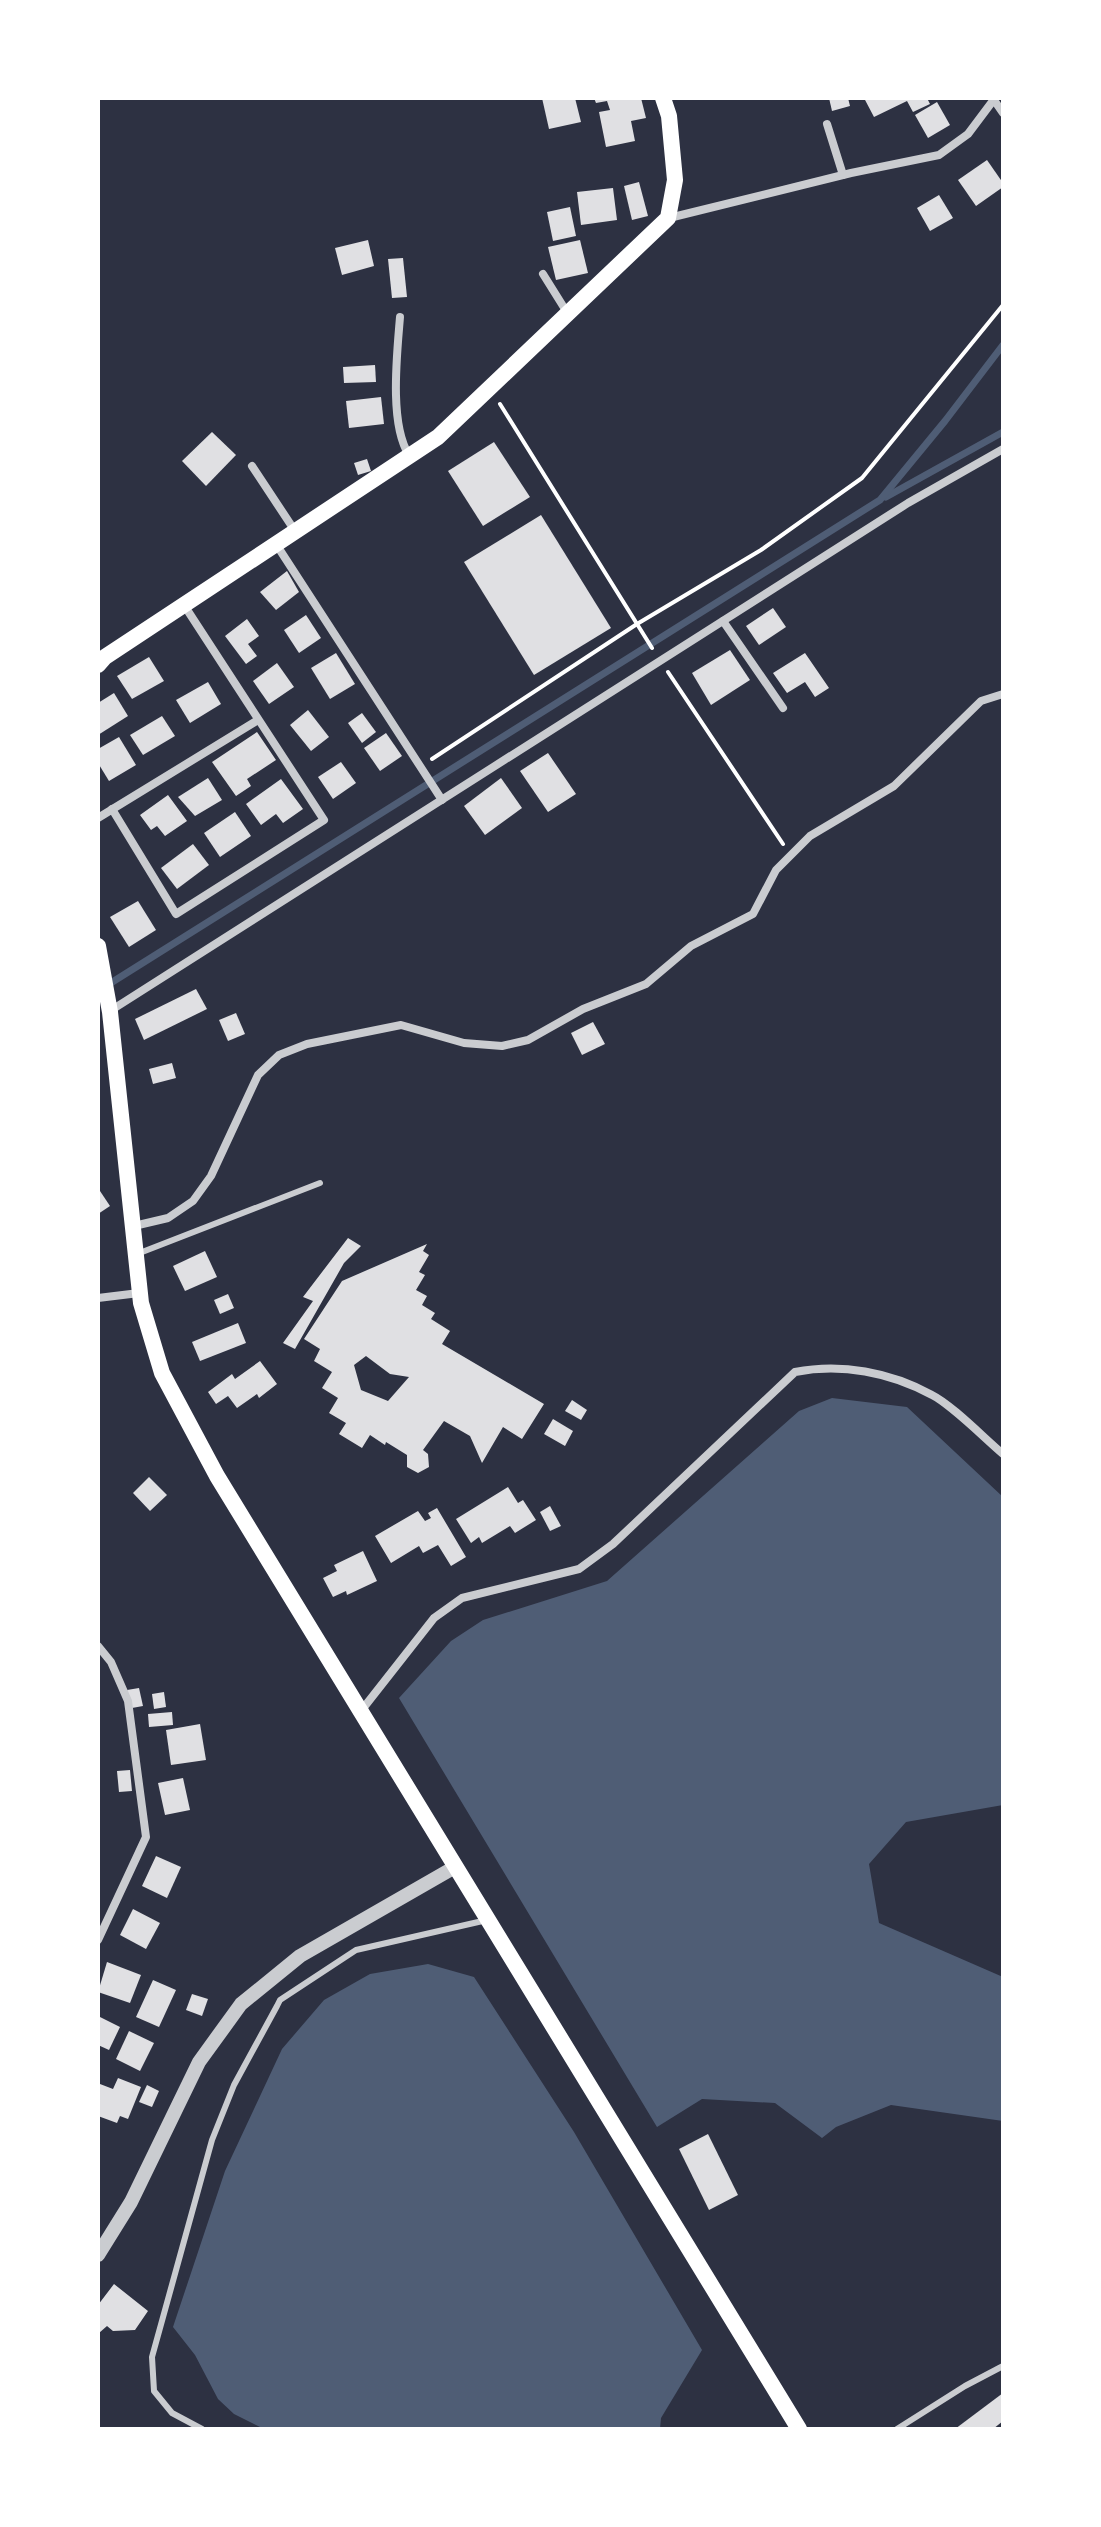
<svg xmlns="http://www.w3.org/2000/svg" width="1101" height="2527" font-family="'Work Sans',sans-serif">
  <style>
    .water { fill: #4f5d75 }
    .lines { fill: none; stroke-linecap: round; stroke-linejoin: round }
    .stream { stroke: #4f5d75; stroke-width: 7 }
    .building { fill: #e0e0e3; fill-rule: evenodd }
    .path { stroke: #fff; stroke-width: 4 }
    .service { stroke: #caccd0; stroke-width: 6 }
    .minor { stroke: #caccd0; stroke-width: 8 }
    .tertiary { stroke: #caccd0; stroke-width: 14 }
    .secondary { stroke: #fff; stroke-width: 16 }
  </style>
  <rect width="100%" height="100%" fill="#2d3142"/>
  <g class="water">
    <polygon points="832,1398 907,1407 1003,1497 1003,1805 906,1822 869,1864 879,1923 1003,1977 1003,2121 891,2105 836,2127 822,2138 775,2103 702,2099 657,2127 399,1698 451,1641 483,1620 607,1581 799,1411"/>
    <polygon points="428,1964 474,1977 574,2132 702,2350 661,2418 660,2429 264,2429 234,2414 218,2399 195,2355 173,2327 225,2171 282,2049 324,2000 370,1974"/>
  </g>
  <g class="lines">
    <g class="stream">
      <polyline points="886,497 1003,432"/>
      <polyline points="98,991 880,500 945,421 1003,345"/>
    </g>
  </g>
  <g class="building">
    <polygon points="542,98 575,98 581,122 549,129"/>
    <polygon points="594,98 641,98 646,118 631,121 635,141 606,147 599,112 610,110 607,101 596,103"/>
    <polygon points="829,98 848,98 850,106 832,111"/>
    <polygon points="864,98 927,98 930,104 913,112 907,101 874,117"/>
    <polygon points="937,102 950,125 928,138 915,115"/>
    <polygon points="987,160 1003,183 1003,187 976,206 958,180"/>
    <polygon points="639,182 648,216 632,220 624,186"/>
    <polygon points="613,188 617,220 581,225 577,192"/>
    <polygon points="939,195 953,218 930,231 917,208"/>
    <polygon points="570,207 576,236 553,241 547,212"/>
    <polygon points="368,240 374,266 342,275 335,248"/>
    <polygon points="580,240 588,273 556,280 548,247"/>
    <polygon points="403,258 407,297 392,298 388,259"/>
    <polygon points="375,365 376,382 344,383 343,367"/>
    <polygon points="381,397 384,424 349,428 346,401"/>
    <polygon points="212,432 236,455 206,486 182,461"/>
    <polygon points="494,442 530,497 483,526 448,471"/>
    <polygon points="367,459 371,471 358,475 354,463"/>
    <polygon points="541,515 611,628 534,675 464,562"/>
    <polygon points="287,571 299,592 276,610 260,592"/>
    <polygon points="773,608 786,627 759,645 746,626"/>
    <polygon points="306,615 321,638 299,653 284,630"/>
    <polygon points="247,619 259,636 248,644 257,656 246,664 225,636"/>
    <polygon points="730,650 750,680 711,705 692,673"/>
    <polygon points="336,653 355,684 330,699 311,668"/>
    <polygon points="805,653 829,688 815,697 805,682 787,693 773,673"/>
    <polygon points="149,657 164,681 132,699 117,676"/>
    <polygon points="277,663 294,687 269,704 253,681"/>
    <polygon points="208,682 221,704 190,723 176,700"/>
    <polygon points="114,693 128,716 98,735 98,703"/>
    <polygon points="308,710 329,737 311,751 290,725"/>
    <polygon points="362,713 376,732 362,743 348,723"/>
    <polygon points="162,716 175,736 143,755 130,735"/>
    <polygon points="257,732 276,760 247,779 251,786 236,796 212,762"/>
    <polygon points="386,733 402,756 380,771 364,748"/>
    <polygon points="119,737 136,765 109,781 98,763 98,749"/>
    <polygon points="548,753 576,794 548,812 520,771"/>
    <polygon points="341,762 356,783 333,799 318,777"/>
    <polygon points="208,778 222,800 195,816 178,797"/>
    <polygon points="501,778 522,808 485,835 464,806"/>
    <polygon points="281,779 303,809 283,823 276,814 261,825 246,804"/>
    <polygon points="168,795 187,821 165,836 157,826 151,830 140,815"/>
    <polygon points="235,812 251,836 220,857 204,833"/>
    <polygon points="193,844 209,865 177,889 161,868"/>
    <polygon points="138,901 156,930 129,947 110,917"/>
    <polygon points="196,989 207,1009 144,1040 135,1019"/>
    <polygon points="236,1013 245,1034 228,1041 219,1020"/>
    <polygon points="593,1022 605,1044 582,1055 571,1033"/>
    <polygon points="172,1063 176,1078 153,1084 149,1069"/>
    <polygon points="98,1188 110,1206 98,1214"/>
    <polygon points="348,1238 361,1246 344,1263 295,1349 283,1343 313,1301 303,1297"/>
    <path d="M427,1244L423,1251L429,1255L419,1272L425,1275L416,1290L427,1296L422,1305L435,1313L431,1319L450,1331L442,1344L544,1404L522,1439L503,1427L482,1463L470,1436L444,1421L423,1450L428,1454L429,1467L418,1473L407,1467V1455L386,1442L385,1445L370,1435L362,1448L339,1434L346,1423L329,1413L338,1398L322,1388L332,1372L314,1361L320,1349L304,1339L342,1281ZM366,1356L390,1374L409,1377L388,1401L361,1390L354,1365Z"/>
    <polygon points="205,1251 217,1277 185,1291 173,1266"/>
    <polygon points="228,1294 234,1308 220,1314 214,1300"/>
    <polygon points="238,1323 246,1343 200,1361 192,1342"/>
    <polygon points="260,1361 277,1384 259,1398 257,1394 237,1408 228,1396 216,1404 208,1392 232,1374 235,1379"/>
    <polygon points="572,1400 587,1410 581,1420 565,1411"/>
    <polygon points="553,1419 573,1431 565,1446 544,1434"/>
    <polygon points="149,1477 167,1495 150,1511 133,1493"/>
    <polygon points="508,1487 518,1503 523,1500 536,1520 515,1533 510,1526 482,1543 479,1537 471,1543 456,1519"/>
    <polygon points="550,1506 561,1526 550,1531 540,1512"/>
    <polygon points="437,1508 466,1557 451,1566 438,1545 423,1553 419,1546 391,1563 375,1536 418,1511 425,1521 431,1518 428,1513"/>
    <polygon points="363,1551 377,1581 347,1595 346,1591 333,1597 323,1578 337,1571 334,1565"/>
    <polygon points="139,1688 143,1706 132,1708 127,1690"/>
    <polygon points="164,1692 166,1707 154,1709 152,1694"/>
    <polygon points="172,1712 173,1725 149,1727 148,1714"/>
    <polygon points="200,1724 206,1760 171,1765 166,1730"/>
    <polygon points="130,1770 132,1791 119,1792 117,1771"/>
    <polygon points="183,1778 190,1810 165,1815 158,1783"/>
    <polygon points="156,1856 181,1867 167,1898 142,1886"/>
    <polygon points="133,1909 160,1923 146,1949 120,1935"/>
    <polygon points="107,1962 141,1975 130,2003 98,1992"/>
    <polygon points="153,1980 176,1990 159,2027 136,2017"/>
    <polygon points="192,1994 208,1999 202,2016 186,2010"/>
    <polygon points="98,2016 120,2027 109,2050 98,2045"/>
    <polygon points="129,2031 154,2043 140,2071 116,2059"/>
    <polygon points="118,2078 141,2087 128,2119 120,2116 117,2123 98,2116 98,2088 100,2084 113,2089"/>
    <polygon points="147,2085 159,2091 152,2107 139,2102"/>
    <polygon points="708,2134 738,2195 709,2210 679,2149"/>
    <polygon points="114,2284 148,2311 135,2330 113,2331 107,2326 99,2333 98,2305"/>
    <polygon points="1003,2393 1003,2421 993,2429 955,2429"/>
  </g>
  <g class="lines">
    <g class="path">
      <polyline points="500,404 652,648"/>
      <polyline points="668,672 783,844"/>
      <polyline points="432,759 637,624 761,550 862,478 1003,305"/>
    </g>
    <g class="service">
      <polyline points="137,1254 320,1183"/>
      <polyline points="202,2429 172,2413 154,2391 152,2357 212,2140 234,2085 277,2006 280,2000 356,1950 487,1920"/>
      <polyline points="897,2429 965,2386 1003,2366"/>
    </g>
    <g class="minor">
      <polyline points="994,100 1003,113"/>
      <polyline points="827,124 843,175"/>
      <polyline points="669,218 851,173 939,155 968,134 995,98"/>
      <polyline points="543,274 568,314"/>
      <path d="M400,317C397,354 389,424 409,455"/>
      <polyline points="252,466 295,531"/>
      <polyline points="276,544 442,800"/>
      <polyline points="723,621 783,708"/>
      <polyline points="112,809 176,914 324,820 184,605"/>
      <polyline points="98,818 258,720"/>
      <polyline points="110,1011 908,503 1003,449"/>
      <polyline points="134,1226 168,1218 193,1201 211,1176 258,1075 279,1055 307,1044 401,1025 464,1043 502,1046 528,1040 583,1009 646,984 691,946 753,914 776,870 810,836 894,786 981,701 1003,694"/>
      <polyline points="98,1298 139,1293"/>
      <polyline points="98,1646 111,1662 128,1701 146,1837 98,1940"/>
      <path d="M361,1711L434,1618L462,1598L579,1569L613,1544L795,1372C841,1363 890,1372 932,1395C952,1405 984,1438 1003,1454"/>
    </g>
    <polyline class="tertiary" points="98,2255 131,2202 199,2062 241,2004 300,1956 455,1867"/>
    <g class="secondary">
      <polyline points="98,665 105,657 438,437 668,218 675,180 669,116 663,98"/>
      <polyline points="98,946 110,1012 141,1303 162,1373 217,1476 799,2429"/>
    </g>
  </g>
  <rect width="1101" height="2527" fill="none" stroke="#ffffff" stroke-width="200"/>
</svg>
